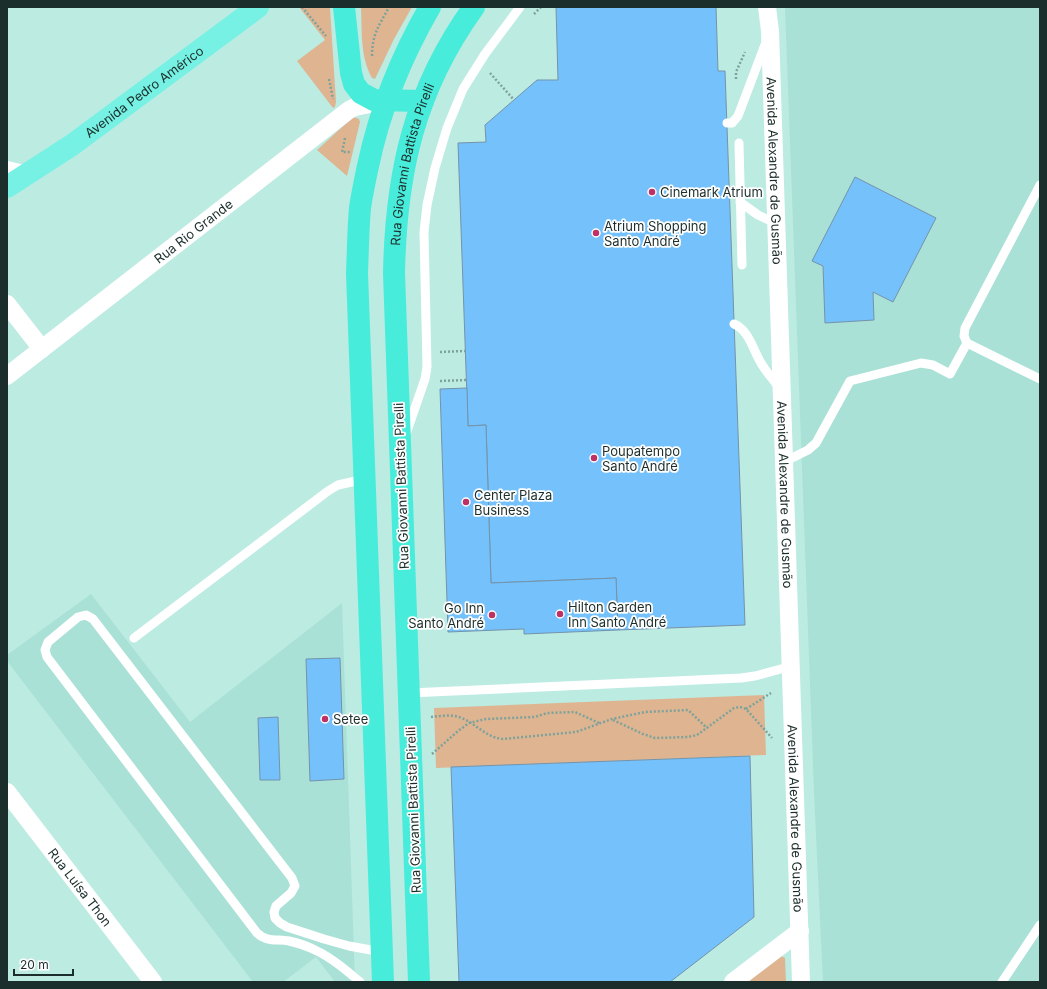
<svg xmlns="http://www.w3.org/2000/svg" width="1047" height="989" font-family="Inter,sans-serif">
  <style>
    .built { fill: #a9e1d7 }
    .green { fill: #dfb591 }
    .building { fill: #74c1fb; stroke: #7493ab }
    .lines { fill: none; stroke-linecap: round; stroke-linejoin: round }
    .path { stroke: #7ea29b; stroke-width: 2.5; stroke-dasharray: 2 2; stroke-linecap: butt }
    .service { stroke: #fff; stroke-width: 9 }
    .minor { stroke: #fff; stroke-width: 18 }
    .primary { stroke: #76f1e4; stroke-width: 22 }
    .trunk { stroke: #48ecdb; stroke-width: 22 }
    .poi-dot { fill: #bd3166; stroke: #fff; stroke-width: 1.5 }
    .labels { text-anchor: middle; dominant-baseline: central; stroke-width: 3.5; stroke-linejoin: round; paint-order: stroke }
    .street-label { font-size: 13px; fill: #1c2e2b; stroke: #fff }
    .poi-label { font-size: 13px; fill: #1c2e2b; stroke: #fff; text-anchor: start }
  </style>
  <rect width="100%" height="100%" fill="#bcebe2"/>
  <g class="built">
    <polygon points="785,7 1040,7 1040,982 823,982 814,793"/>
    <polygon points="91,594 190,722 342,603 355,982 335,982 316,957 283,982 253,982 7,661 7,655"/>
  </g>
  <g class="green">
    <polygon points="299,7 329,7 330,8 336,102 335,107 333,108 297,61 325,40"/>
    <path d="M361,7H412L394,39L375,79L372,78C360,57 362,30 361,7Z"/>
    <polygon points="354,117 359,119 360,122 347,176 317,150 352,118"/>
    <polygon points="764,695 766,755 436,768 434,708"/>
    <polygon points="781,956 785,958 786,982 747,982"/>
  </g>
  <g class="building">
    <polygon points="556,7 716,7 718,71 725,71 745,625 618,630 616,578 491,583 486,425 468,426 458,143 486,142 485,125 537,80 558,80"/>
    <polygon points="855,177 936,218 893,302 873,292 874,320 825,323 823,266 812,261"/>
    <polygon points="467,388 468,426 486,425 491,583 616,578 618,630 524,634 524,629 448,632 440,389"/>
    <polygon points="340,658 344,779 310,781 306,659"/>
    <polygon points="278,717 280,780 260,780 258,718"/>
    <polygon points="750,756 754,917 670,982 459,982 451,767"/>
  </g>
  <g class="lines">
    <g class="path">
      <polyline points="302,7 326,36"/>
      <polyline points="534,14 541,7"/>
      <path d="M372,56C372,34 379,26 389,7"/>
      <polyline points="490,73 514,100"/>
      <polyline points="329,79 333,99"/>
      <polyline points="736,79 736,72 745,52"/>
      <polyline points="345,138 342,152 351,152"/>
      <polyline points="440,352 465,351"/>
      <polyline points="440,381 466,380"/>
      <polyline points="746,709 771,693"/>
      <path d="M431,717C441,716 452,714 462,718C476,724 487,738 503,739L576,732L612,719L645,712L688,710L707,728"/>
      <polyline points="613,720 643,734 655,738 688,737 697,735 734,708 740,707 746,709 772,738"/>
      <polyline points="432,754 458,731 469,723 486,719 535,717 547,713 575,712 599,723"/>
    </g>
    <g class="service">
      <polyline points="727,123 732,123 738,116 766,42"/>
      <polyline points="739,143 742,265"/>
      <polyline points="1040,185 965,328 964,336 967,343 1040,379"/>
      <polyline points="740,202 758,215 777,224"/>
      <path d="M734,324C749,330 753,350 761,363C766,372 774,380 780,389"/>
      <polyline points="407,431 425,379 427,367 424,232 427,205 435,168 447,128 463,89 485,54 520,7"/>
      <polyline points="784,462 808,450 816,443 850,381 921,363 933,365 950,374 967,343"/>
      <polyline points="134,638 328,491 338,485 365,479"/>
      <polyline points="409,693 741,678 755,676 792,666"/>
      <path d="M360,982C346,970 332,958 315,950C307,946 298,943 289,941C277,939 266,942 257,933L47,657L45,650L48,642L78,617L86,615L93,619L292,878L295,886L291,893L276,906L274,912L275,918L280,923L287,927L324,939L349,946L382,952"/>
      <polyline points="1002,982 1040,925"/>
    </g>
    <g class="minor">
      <path id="s1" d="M767,7L770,31L801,982"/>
      <polyline points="7,170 28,175"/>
      <polyline points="7,304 42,349"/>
      <path id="s2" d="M7,376L349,110L355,107L385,101"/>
      <path id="s3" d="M7,792L153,982"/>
      <polyline points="733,982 800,931"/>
    </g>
    <path class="primary" id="s4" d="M7,187L72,145L258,7"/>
    <g class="trunk">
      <polyline points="344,7 351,73 354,84 361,93 374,100 423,101"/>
      <path d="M383,982L357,273C358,251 358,230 360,208C362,194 365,180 368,166C380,109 401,57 430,7"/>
      <path id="s5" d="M419,982L394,273C396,173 414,90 474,7"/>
    </g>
  </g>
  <g class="poi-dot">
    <circle cx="652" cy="192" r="4"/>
    <circle cx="596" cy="233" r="4"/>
    <circle cx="594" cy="458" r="4"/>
    <circle cx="466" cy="502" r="4"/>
    <circle cx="560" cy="614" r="4"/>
    <circle cx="492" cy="615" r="4"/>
    <circle cx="325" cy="719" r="4"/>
  </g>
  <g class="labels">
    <g class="street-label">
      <text stroke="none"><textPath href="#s4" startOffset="167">Avenida Pedro Américo</textPath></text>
      <text stroke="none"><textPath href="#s5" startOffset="820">Rua Giovanni Battista Pirelli</textPath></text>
      <text stroke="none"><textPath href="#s1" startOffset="164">Avenida Alexandre de Gusmão</textPath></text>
      <text stroke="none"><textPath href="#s2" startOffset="236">Rua Rio Grande</textPath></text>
      <text transform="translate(401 486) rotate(-92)">Rua Giovanni Battista Pirelli</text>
      <text stroke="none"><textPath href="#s1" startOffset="488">Avenida Alexandre de Gusmão</textPath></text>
      <text transform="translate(413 810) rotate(-92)">Rua Giovanni Battista Pirelli</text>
      <text stroke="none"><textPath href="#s1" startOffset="812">Avenida Alexandre de Gusmão</textPath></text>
      <text stroke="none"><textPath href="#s3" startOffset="120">Rua Luísa Thon</textPath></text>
    </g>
    <g class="poi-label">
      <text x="660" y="192">Cinemark Atrium</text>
      <text x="604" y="226">Atrium Shopping<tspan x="604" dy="15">Santo André</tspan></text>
      <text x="602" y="451">Poupatempo<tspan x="602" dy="15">Santo André</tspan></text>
      <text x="474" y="495">Center Plaza<tspan x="474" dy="15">Business</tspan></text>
      <text x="568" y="607">Hilton Garden<tspan x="568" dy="15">Inn Santo André</tspan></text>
      <text x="484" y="608" text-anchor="end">Go Inn<tspan x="484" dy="15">Santo André</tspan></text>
      <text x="333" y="719">Setee</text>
    </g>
  </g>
  <rect width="1047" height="989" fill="none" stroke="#1c2e2b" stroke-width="16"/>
  <path d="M14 969v6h59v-6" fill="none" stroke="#1c2e2b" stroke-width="2"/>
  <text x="20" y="969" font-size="12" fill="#1c2e2b" stroke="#ffffff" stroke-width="3" paint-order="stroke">20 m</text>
</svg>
